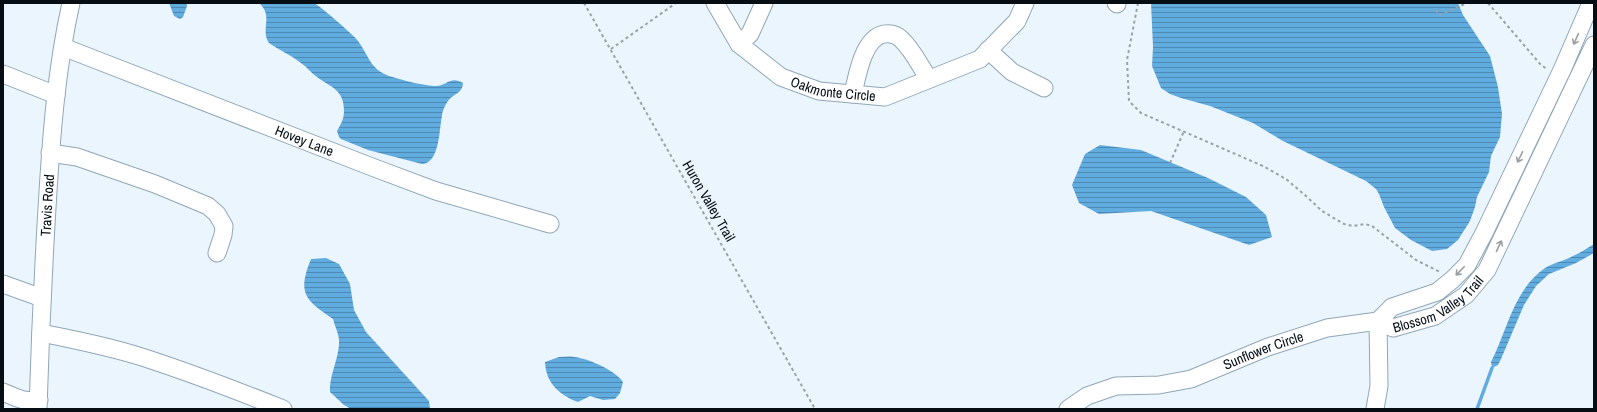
<svg xmlns="http://www.w3.org/2000/svg" width="1597" height="412" font-family="'Archivo Narrow',sans-serif">
  <style>
    .water { fill: url(#water-rules) }
    .lines { fill: none; stroke-linecap: round; stroke-linejoin: round }
    .stream { stroke: #61acdf; stroke-width: 3.5 }
    .minor-casing { stroke: #90a7b8; stroke-width: 19 }
    .path { stroke: #98a2a9; stroke-width: 2; stroke-dasharray: 3 3; stroke-linecap: butt }
    .minor { stroke: #fff; stroke-width: 17 }
    .oneway { stroke: #9b9fa1 }
    .labels { text-anchor: middle; dominant-baseline: central; stroke-width: 3.5; stroke-linejoin: round; paint-order: stroke }
    .street-label { font-size: 14px; fill: #060e14; stroke: #ebf5fd }
  </style>
  <defs>
    <pattern id="water-rules" width="6" height="5" patternUnits="userSpaceOnUse"><rect width="6" height="5" fill="#61acdf"/><path d="M0 2.5h6" fill="none" stroke="#4e8ab4"/></pattern>
  </defs>
  <rect width="100%" height="100%" fill="#ebf5fd"/>
  <g class="water">
    <polygon points="169,3 187,3 187,6 183,17 180,19 174,16"/>
    <path d="M259,3C269,3 306,1 314,3C320,6 354,35 358,41C369,56 370,69 389,76C402,80 421,85 434,86C446,87 450,75 463,83C463,93 453,94 448,101C445,105 442,112 442,116C439,129 440,163 422,164L368,150L341,139L339,137L337,131C341,124 344,119 344,111C344,90 332,88 317,77C311,73 307,67 301,63C291,55 279,50 269,43C260,30 274,16 259,3Z"/>
    <polygon points="1151,3 1458,3 1463,15 1490,56 1498,87 1502,114 1500,137 1491,156 1489,172 1477,197 1475,207 1470,221 1458,240 1447,249 1432,251 1411,240 1395,228 1384,207 1379,194 1376,189 1366,181 1283,141 1253,123 1210,106 1181,98 1170,94 1161,88 1152,66 1153,47"/>
    <polygon points="1100,145 1141,150 1208,178 1246,197 1266,215 1272,237 1249,245 1151,211 1099,214 1079,203 1072,185 1085,154"/>
    <path d="M1594,244V253L1576,263L1549,274L1536,286L1524,305L1501,359L1498,365L1492,368L1491,362C1507,331 1514,289 1545,268C1553,263 1564,261 1573,256C1580,253 1587,248 1594,244Z"/>
    <path d="M326,258L339,264L350,284L354,310L366,332L429,401L430,409H351L344,405L330,392C329,376 338,361 339,344C340,336 335,327 333,319C305,300 297,293 311,259Z"/>
    <path d="M559,357C564,357 569,356 574,357C588,358 616,371 623,382L620,393L615,399L603,400L590,396L578,402C559,395 546,383 545,362Z"/>
  </g>
  <g class="lines">
    <polyline class="stream" points="1477,409 1492,368"/>
    <defs>
      <g id="minor">
        <path id="s1" d="M715,3L739,44L781,77L819,91L885,97L980,59L1017,21L1025,3"/>
        <polyline points="1116,3 1117,4"/>
        <path id="s2" d="M1591,3L1562,70L1484,233L1467,265L1452,280L1437,292L1392,307L1378,321L1393,328L1435,316L1466,295L1487,270L1594,45"/>
        <polyline points="739,44 750,34 764,3"/>
        <path id="s3" d="M63,47L372,167L436,191L550,224"/>
        <polyline points="988,50 1012,72 1044,88"/>
        <polyline points="3,74 56,95"/>
        <path d="M853,94C857,76 863,38 884,34C890,33 896,34 901,39C913,50 920,66 929,79"/>
        <polyline points="50,153 77,157 155,184 208,206 217,214 224,226 223,235 217,253"/>
        <polyline points="3,284 42,298"/>
        <path d="M41,333C76,340 111,347 145,358C191,373 238,391 283,409"/>
        <path d="M3,392C15,397 25,403 39,400"/>
        <path id="s4" d="M38,409C40,342 43,275 47,208C51,140 56,70 71,3"/>
        <path id="s5" d="M1068,409L1087,396L1116,386L1159,385L1191,379L1268,347L1327,328L1378,321L1379,386L1375,409"/>
      </g>
    </defs>
    <use href="#minor" class="minor-casing"/>
    <g class="path">
      <polyline points="584,3 815,409"/>
      <polyline points="1138,3 1127,60 1129,101 1141,113 1263,166 1286,179 1306,196 1322,211 1344,224 1353,226 1365,224 1372,226 1416,260 1440,272"/>
      <polyline points="1488,3 1541,65 1547,69"/>
      <polyline points="1436,10 1439,15 1467,3"/>
      <polyline points="611,49 676,3"/>
      <polyline points="1170,163 1184,131"/>
    </g>
    <use href="#minor" class="minor"/>
  </g>
  <defs><path id="oneway-shaft" d="M-6 0H5M1.5-3L5.5 0L1.5 3" fill="none" stroke-width="1.6" stroke-linecap="round" stroke-linejoin="round"/></defs>
  <g class="oneway">
    <use href="#oneway-shaft" transform="translate(1576 39) rotate(114)"/>
    <use href="#oneway-shaft" transform="translate(1520 157) rotate(116)"/>
    <use href="#oneway-shaft" transform="translate(1499 246) rotate(-65)"/>
    <use href="#oneway-shaft" transform="translate(1460 271) rotate(134)"/>
  </g>
  <g class="labels">
    <g class="street-label">
      <text stroke="none"><textPath href="#s1" startOffset="155">Oakmonte Circle</textPath></text>
      <text stroke="none"><textPath href="#s3" startOffset="259">Hovey Lane</textPath></text>
      <text transform="translate(709 201) rotate(60)">Huron Valley Trail</text>
      <text stroke="none"><textPath href="#s4" startOffset="204">Travis Road</textPath></text>
      <text stroke="none"><textPath href="#s2" startOffset="466">Blossom Valley Trail</textPath></text>
      <text stroke="none"><textPath href="#s5" startOffset="207">Sunflower Circle</textPath></text>
    </g>
  </g>
  <rect width="1597" height="412" fill="none" stroke="#060e14" stroke-width="8"/>
</svg>
